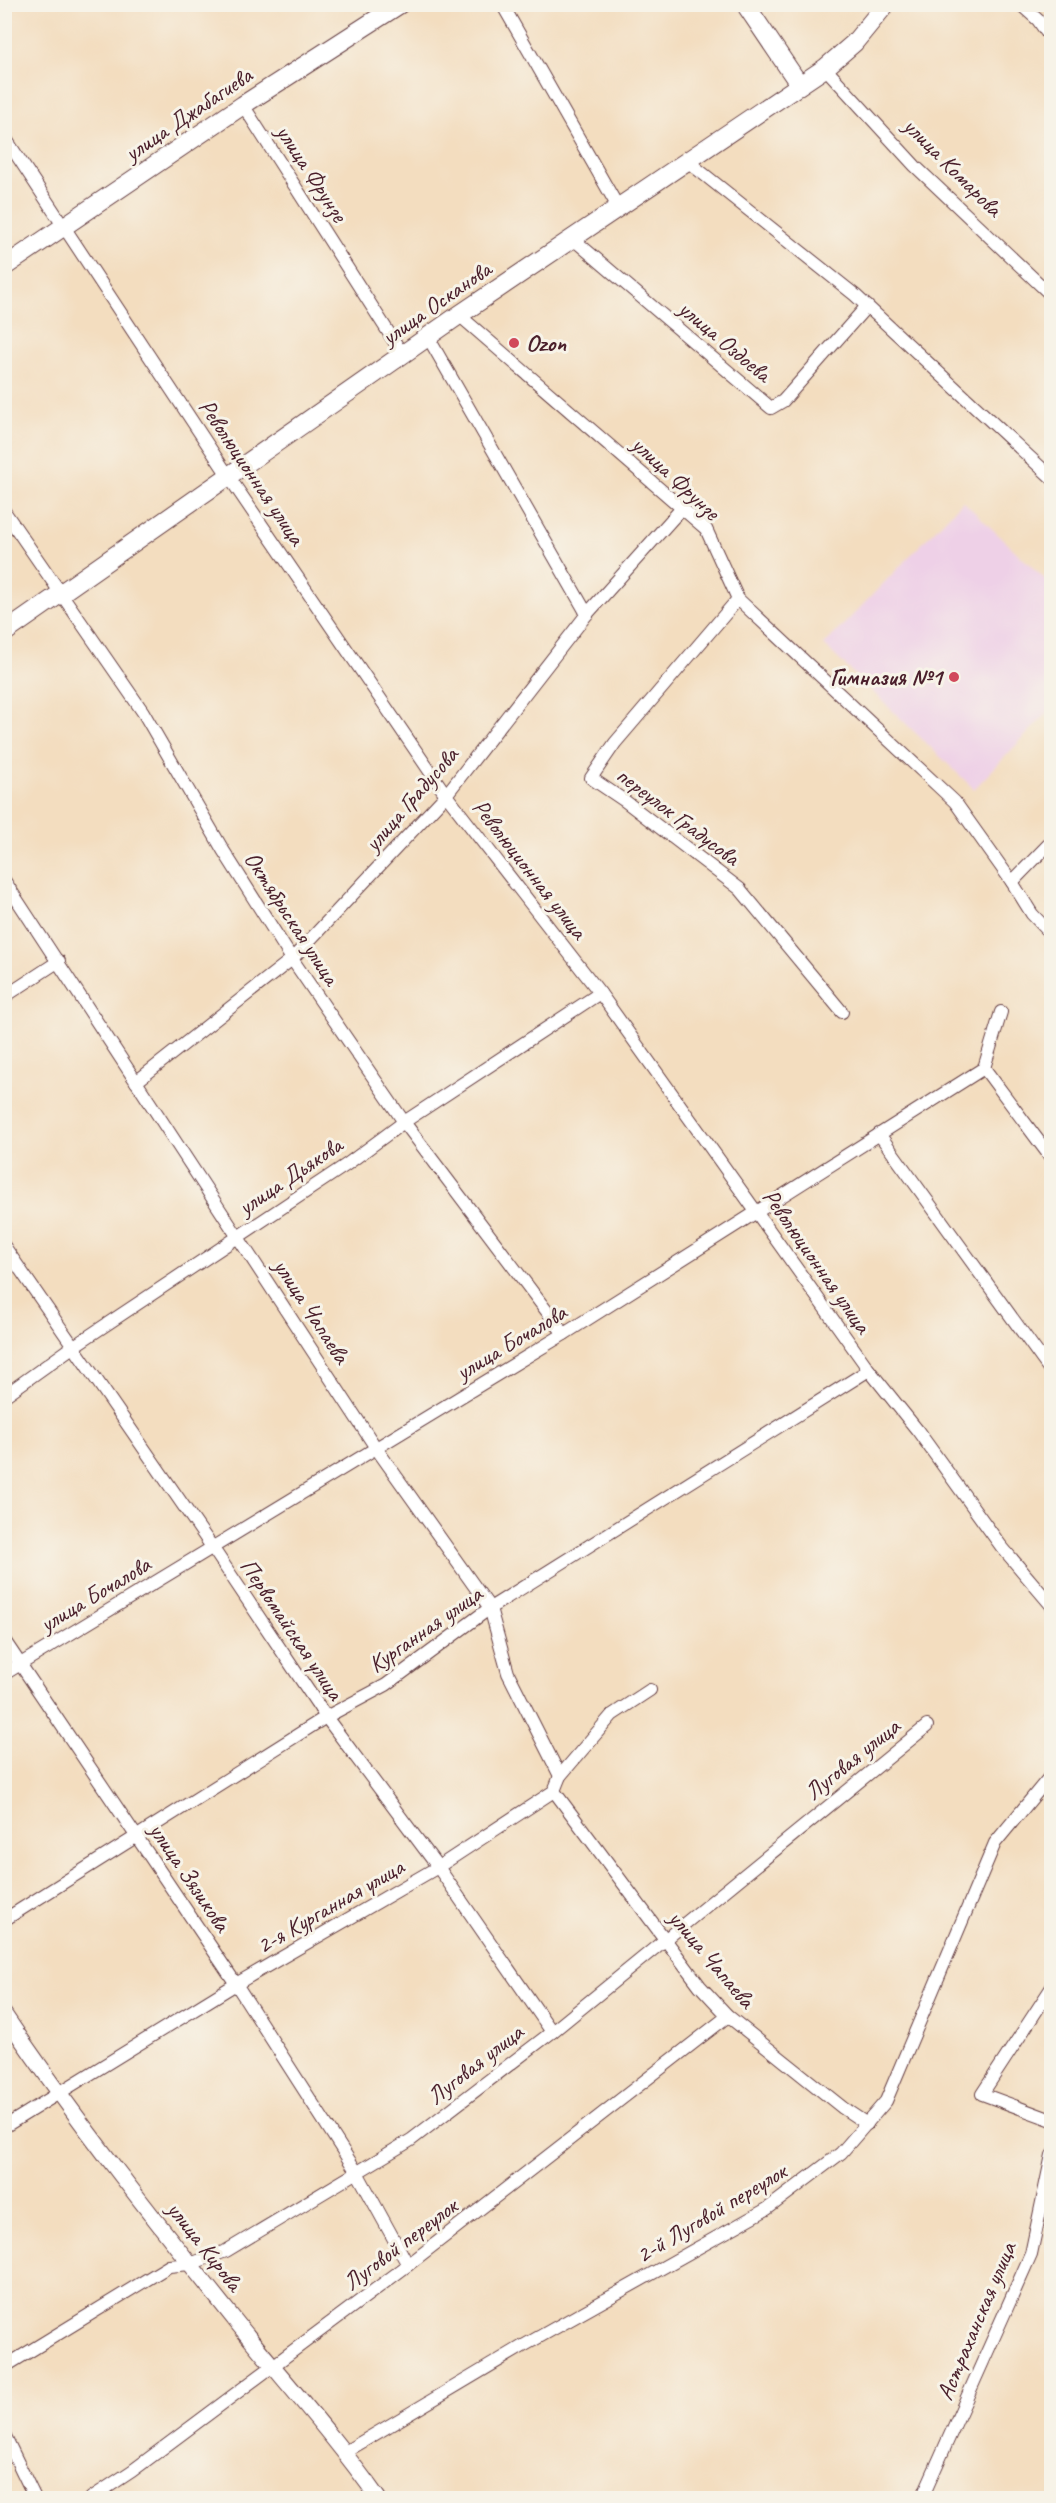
<svg xmlns="http://www.w3.org/2000/svg" width="1056" height="2503" font-family="Caveat,sans-serif">
  <style>
    .built { fill: #eed0e7 }
    .lines { fill: none; stroke-linecap: round; stroke-linejoin: round }
    .minor-casing { stroke: #633c41; stroke-width: 14 }
    .tertiary-casing { stroke: #633c41; stroke-width: 17 }
    .secondary-casing { stroke: #633c41; stroke-width: 20 }
    .minor { stroke: #fff; stroke-width: 12 }
    .tertiary { stroke: #fff; stroke-width: 15 }
    .secondary { stroke: #fff; stroke-width: 18 }
    .poi-dot { fill: #d1495b; stroke: #f7f3e8; stroke-width: 2 }
    .labels { text-anchor: middle; dominant-baseline: central; stroke-width: 6; stroke-linejoin: round; paint-order: stroke }
    .street-label { font-size: 24px; fill: #4a1f2b; stroke: #f7f3e8 }
    .poi-label { font-size: 24px; font-weight: bold; fill: #4a1f2b; stroke: #f7f3e8; text-anchor: start }
  </style>
  <rect width="100%" height="100%" fill="#f7f3e8"/>
  <filter id="ink" filterUnits="userSpaceOnUse"><feTurbulence type="fractalNoise" baseFrequency=".0167" numOctaves="2"/><feDisplacementMap in="SourceGraphic" scale="12" xChannelSelector="R" yChannelSelector="G"/><feConvolveMatrix kernelMatrix="1 2 1 2 8 2 1 2 1" color-interpolation-filters="sRGB"/></filter>
  <filter id="wash" filterUnits="userSpaceOnUse"><feTurbulence type="fractalNoise" baseFrequency=".008" numOctaves="4" result="noise"/><feDisplacementMap in="SourceGraphic" scale="24" xChannelSelector="R" yChannelSelector="G"/><feGaussianBlur stdDeviation="1.35" result="paint"/><feColorMatrix in="noise" values="0 0 0 0 0 0 0 0 0 0 0 0 0 0 0 0 0 1.4 0 .05"/><feComposite in="paint" operator="in"/></filter>
  <g filter="url(#wash)">
    <rect width="100%" height="100%" fill="#f3ddbf"/>
    <polygon class="built" points="963,501 1052,586 1051,709 974,789 824,645"/>
  </g>
  <g filter="url(#ink)">
    <g class="lines">
      <defs>
        <g id="minor">
          <polyline points="502,4 618,207"/>
          <polyline points="1020,4 1038,20 1052,40"/>
          <polyline points="825,68 915,166 1052,296"/>
          <polyline points="243,105 403,355"/>
          <polyline points="4,136 229,477 446,795 600,993 869,1370 918,1431 1001,1546 1052,1606"/>
          <polyline points="686,160 855,295 1052,478"/>
          <polyline points="572,238 771,408 783,401 867,306"/>
          <polyline points="459,315 706,529 738,599 955,802 1012,882 1032,914 1052,935"/>
          <polyline points="428,337 587,614"/>
          <polyline points="4,511 143,712 223,850 292,959 404,1122 564,1334"/>
          <polyline points="738,599 615,743 591,778 625,801 740,889 842,1012"/>
          <polyline points="4,880 376,1448 490,1608 508,1673 560,1776"/>
          <polyline points="1012,882 1052,841"/>
          <polyline points="4,997 59,961"/>
          <polyline points="984,1068 1052,1159"/>
          <polyline points="136,1082 292,959 446,795 587,614 682,508"/>
          <polyline points="879,1134 1052,1373"/>
          <polyline points="4,1246 212,1547 326,1717 438,1867 552,2032"/>
          <polyline points="4,1396 74,1346 346,1165 404,1122 600,993"/>
          <polyline points="4,1640 236,1984 358,2174 408,2265"/>
          <polyline points="4,1674 564,1334 984,1068 1001,1012"/>
          <polyline points="554,1791 700,1986 728,2016 843,2108 867,2124"/>
          <polyline points="4,1920 326,1717 386,1685 490,1608 869,1370"/>
          <polyline points="1052,1987 982,2094 1052,2120"/>
          <polyline points="4,2127 236,1984 438,1867 554,1791 560,1776 612,1715 650,1690"/>
          <polyline points="4,2367 169,2266 190,2264 226,2251 411,2140 552,2032 927,1726"/>
          <polyline points="4,2434 35,2498"/>
          <polyline points="345,2452 523,2346 767,2209 841,2153 886,2101 995,1843 1052,1774"/>
          <polyline points="91,2498 132,2471 408,2265 728,2016"/>
          <polyline points="922,2498 1031,2254 1052,2155"/>
        </g>
        <path id="tertiary" d="M4,2014C77,2122 157,2223 238,2324C285,2382 335,2437 378,2498"/>
        <g id="secondary">
          <polyline points="745,4 799,84"/>
          <polyline points="4,267 243,105 400,4"/>
          <polyline points="4,633 459,315 825,68 854,43 886,4"/>
        </g>
      </defs>
      <use href="#minor" class="minor-casing"/>
      <use href="#tertiary" class="tertiary-casing"/>
      <use href="#secondary" class="secondary-casing"/>
      <use href="#minor" class="minor"/>
      <use href="#tertiary" class="tertiary"/>
      <use href="#secondary" class="secondary"/>
    </g>
  </g>
  <g class="poi-dot">
    <circle cx="514" cy="343" r="6"/>
    <circle cx="954" cy="677" r="6"/>
  </g>
  <g class="labels">
    <g class="street-label">
      <text transform="translate(188 114) rotate(-34)">улица Джабагиева</text>
      <text transform="translate(953 167) rotate(45)">улица Комарова</text>
      <text transform="translate(312 173) rotate(57)">улица Фрунзе</text>
      <text transform="translate(436 303) rotate(-35)">улица Осканова</text>
      <text transform="translate(725 341) rotate(40)">улица Оздоева</text>
      <text transform="translate(252 472) rotate(56)">Революционная улица</text>
      <text transform="translate(676 478) rotate(43)">улица Фрунзе</text>
      <text transform="translate(411 799) rotate(-49)">улица Градусова</text>
      <text transform="translate(678 816) rotate(37)">переулок Градусова</text>
      <text transform="translate(530 869) rotate(52)">Революционная улица</text>
      <text transform="translate(292 918) rotate(57)">Октябрьская улица</text>
      <text transform="translate(290 1176) rotate(-34)">улица Дьякова</text>
      <text transform="translate(817 1261) rotate(55)">Революционная улица</text>
      <text transform="translate(312 1311) rotate(57)">улица Чапаева</text>
      <text transform="translate(511 1342) rotate(-31)">улица Бочалова</text>
      <text transform="translate(95 1594) rotate(-31)">улица Бочалова</text>
      <text transform="translate(292 1629) rotate(56)">Первомайская улица</text>
      <text transform="translate(425 1629) rotate(-35)">Курганная улица</text>
      <text transform="translate(852 1759) rotate(-39)">Луговая улица</text>
      <text transform="translate(190 1877) rotate(56)">улица Зязикова</text>
      <text transform="translate(330 1906) rotate(-30)">2-я Курганная улица</text>
      <text transform="translate(712 1959) rotate(50)">улица Чапаева</text>
      <text transform="translate(475 2064) rotate(-38)">Луговая улица</text>
      <text transform="translate(711 2213) rotate(-31)">2-й Луговой переулок</text>
      <text transform="translate(400 2244) rotate(-37)">Луговой переулок</text>
      <text transform="translate(205 2246) rotate(52)">улица Кирова</text>
      <text transform="translate(976 2321) rotate(-67)">Астраханская улица</text>
    </g>
    <g class="poi-label">
      <text x="526" y="343">Ozon</text>
      <text x="942" y="677" text-anchor="end">Гимназия №1</text>
    </g>
  </g>
  <rect width="1056" height="2503" fill="none" stroke="#f7f3e8" stroke-width="24"/>
</svg>
